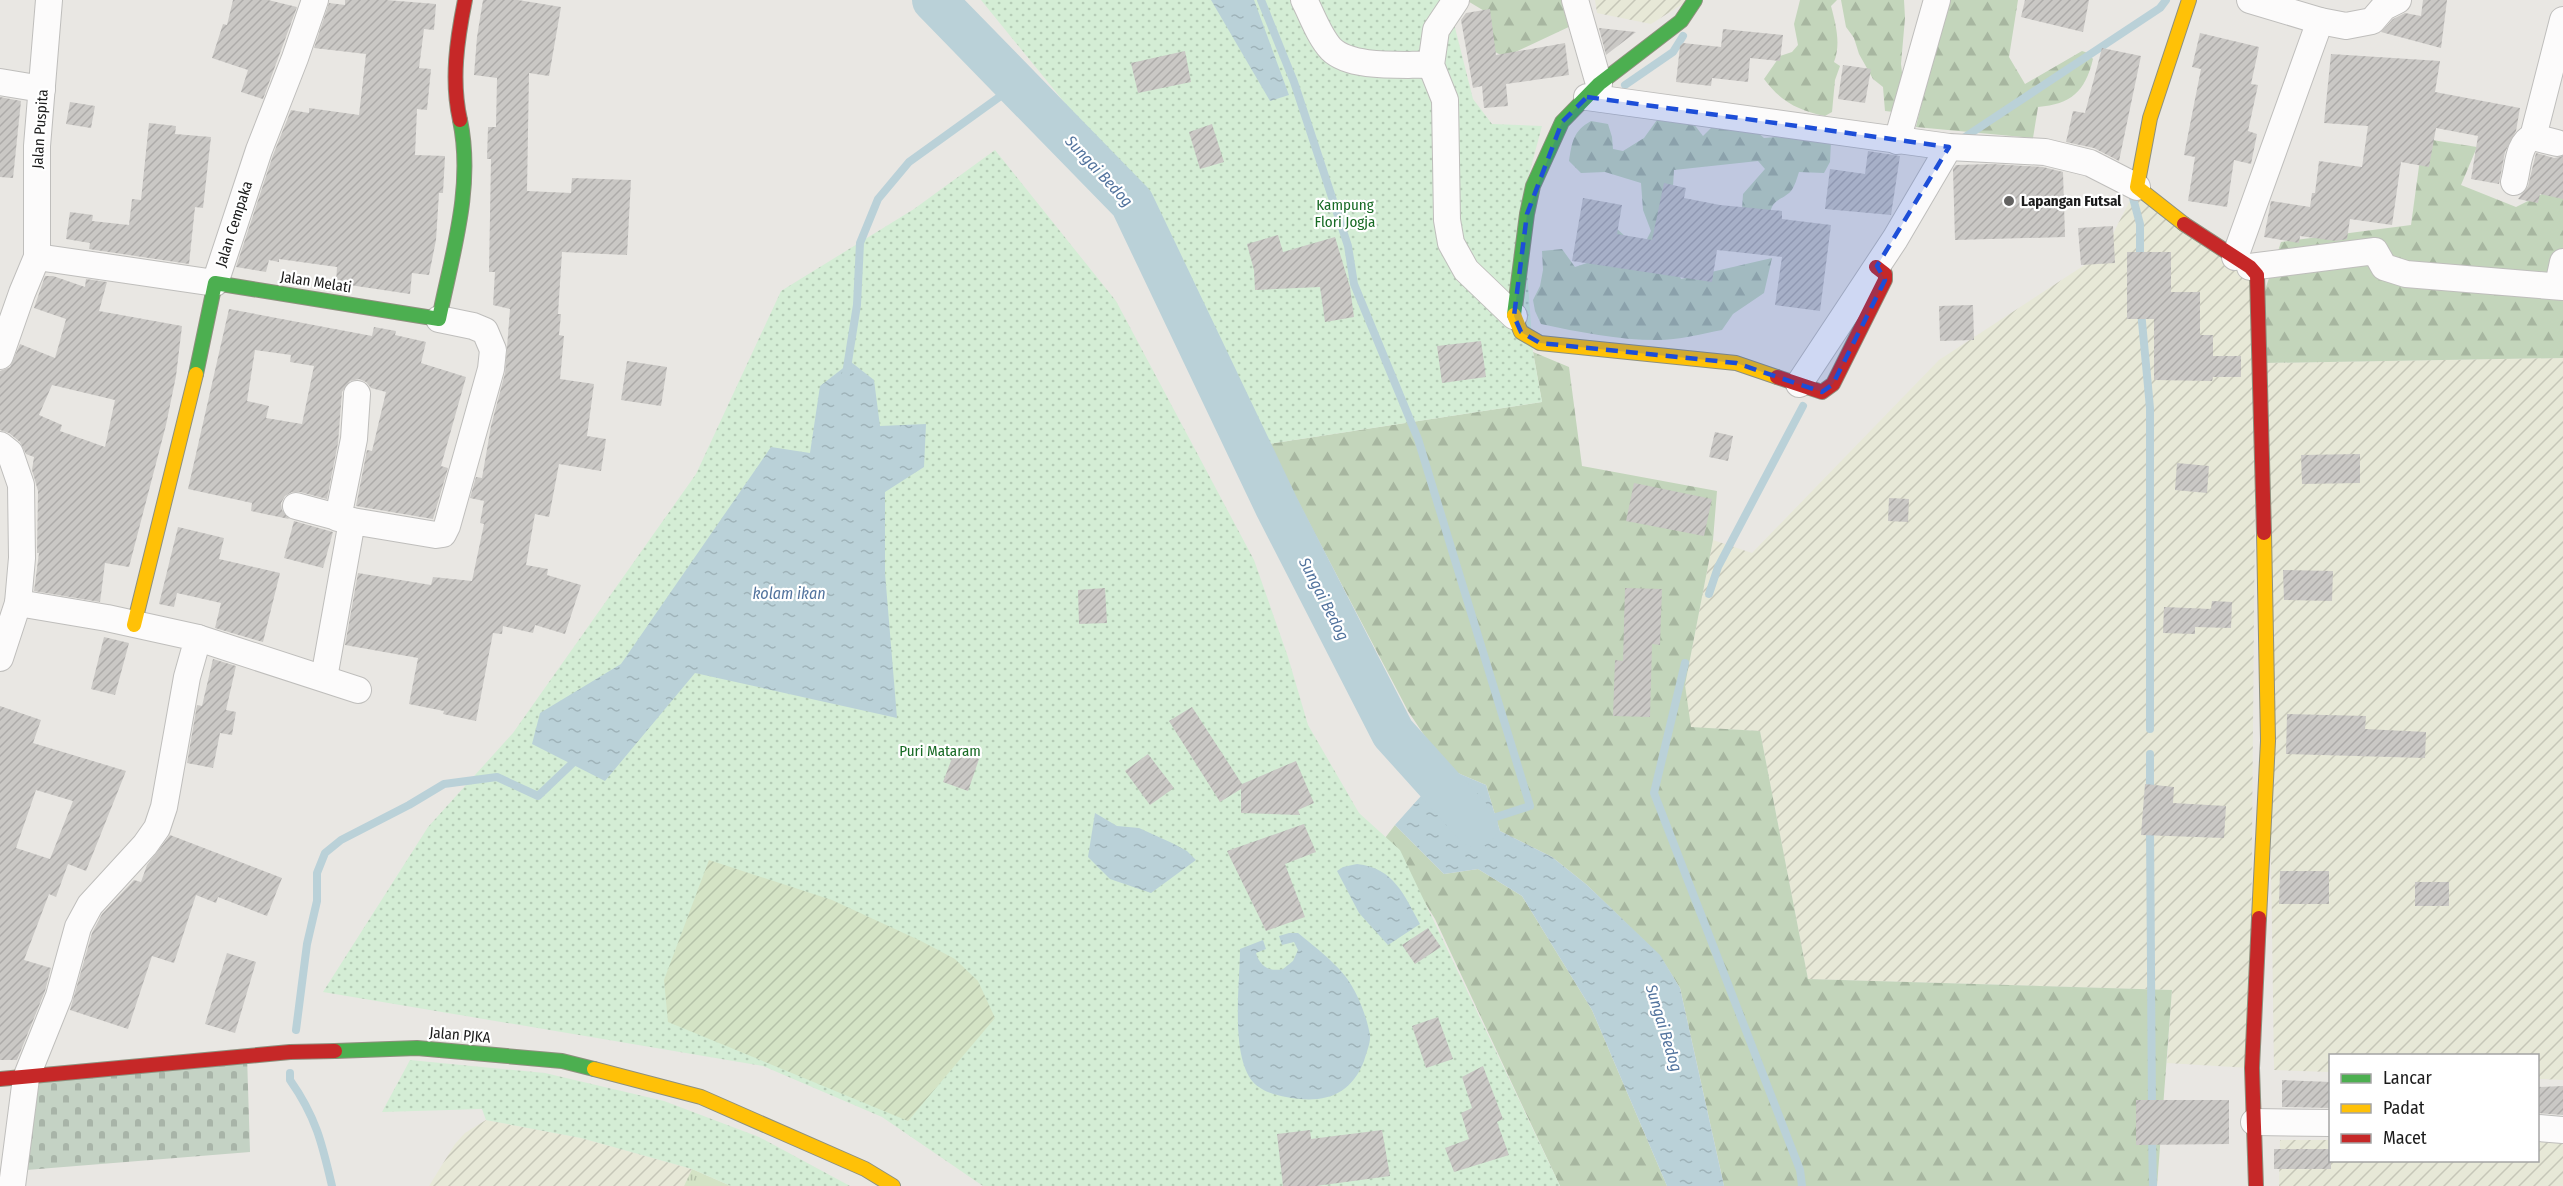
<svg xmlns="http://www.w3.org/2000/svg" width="2563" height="1186" font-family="'Fira Sans Condensed',sans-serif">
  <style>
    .farmland { fill: url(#farmland-furrows) }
    .grass { fill: url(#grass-tufts) }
    .forest { fill: url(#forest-firs) }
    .cemetery { fill: url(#cemetery-stones) }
    .park { fill: url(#park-dots) }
    .garden { fill: url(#garden-furrows) }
    .water { fill: url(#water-ripples) }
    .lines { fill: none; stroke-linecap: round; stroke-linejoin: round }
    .stream { stroke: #bad1d8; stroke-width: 8 }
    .river { stroke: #bad1d8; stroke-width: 44 }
    .building { fill: url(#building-hatch); fill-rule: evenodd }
    .street-casing { stroke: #bfbebc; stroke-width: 28 }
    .fast-casing { stroke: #8e907e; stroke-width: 16 }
    .slow-casing { stroke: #8e907e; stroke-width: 16 }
    .jam-casing { stroke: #8e907e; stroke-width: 16 }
    .street { stroke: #fcfbfb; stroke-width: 26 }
    .fast { stroke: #4caf50; stroke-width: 14 }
    .slow { stroke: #ffc107; stroke-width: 14 }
    .jam { stroke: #c62828; stroke-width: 14 }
    .marked { fill: #1d4ed8; fill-opacity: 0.2; stroke: #1d4ed8; stroke-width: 4.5; stroke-dasharray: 12 8; stroke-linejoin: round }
    .poi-dot { fill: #636261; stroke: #fff; stroke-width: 2 }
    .labels { text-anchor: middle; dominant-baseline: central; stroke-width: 4.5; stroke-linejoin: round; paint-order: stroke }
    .street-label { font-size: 15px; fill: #1b1b1b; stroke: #fff }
    .poi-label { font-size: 15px; font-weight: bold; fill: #1b1b1b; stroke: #fff; text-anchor: start }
    .park-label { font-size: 15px; fill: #176a24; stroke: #fff }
    .water-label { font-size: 16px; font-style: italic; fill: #53749e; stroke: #fff }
  </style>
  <defs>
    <pattern id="farmland-furrows" width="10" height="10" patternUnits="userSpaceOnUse" patternTransform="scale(1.5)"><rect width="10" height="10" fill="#e7e8d7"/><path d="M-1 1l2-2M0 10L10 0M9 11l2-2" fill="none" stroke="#c6c6b8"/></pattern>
    <pattern id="grass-tufts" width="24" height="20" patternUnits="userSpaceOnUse" patternTransform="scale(1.5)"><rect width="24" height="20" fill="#d4e3c5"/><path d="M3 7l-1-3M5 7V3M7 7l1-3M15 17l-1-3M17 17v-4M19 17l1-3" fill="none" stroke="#b5c2a9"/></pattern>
    <pattern id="forest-firs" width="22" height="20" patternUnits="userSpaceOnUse" patternTransform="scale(1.5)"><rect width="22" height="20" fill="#c3d5bb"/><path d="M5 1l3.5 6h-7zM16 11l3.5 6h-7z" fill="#a7b6a0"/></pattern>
    <pattern id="cemetery-stones" width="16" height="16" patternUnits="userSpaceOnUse" patternTransform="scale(1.5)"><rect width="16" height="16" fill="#c4d2c4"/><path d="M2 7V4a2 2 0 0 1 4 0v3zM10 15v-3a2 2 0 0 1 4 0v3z" fill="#a8b4a8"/></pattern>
    <pattern id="park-dots" width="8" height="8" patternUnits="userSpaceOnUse" patternTransform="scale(1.5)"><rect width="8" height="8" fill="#d4edd5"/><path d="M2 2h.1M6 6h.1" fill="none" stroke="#b5cbb6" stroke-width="1.8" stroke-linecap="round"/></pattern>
    <pattern id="garden-furrows" width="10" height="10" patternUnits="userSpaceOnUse" patternTransform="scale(1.5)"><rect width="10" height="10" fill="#d4e3c5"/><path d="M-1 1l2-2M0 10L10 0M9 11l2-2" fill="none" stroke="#b5c2a9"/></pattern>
    <pattern id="water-ripples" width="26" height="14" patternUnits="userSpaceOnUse" patternTransform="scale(1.5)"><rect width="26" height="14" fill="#bad1d8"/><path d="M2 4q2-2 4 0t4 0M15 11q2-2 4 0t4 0" fill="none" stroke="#9fb3b9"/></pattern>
    <pattern id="building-hatch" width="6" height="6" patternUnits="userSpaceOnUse" patternTransform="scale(1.5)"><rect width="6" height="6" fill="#cac8c5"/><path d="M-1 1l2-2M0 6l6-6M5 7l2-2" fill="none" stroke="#adaba9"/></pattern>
  </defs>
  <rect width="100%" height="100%" fill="#e9e7e3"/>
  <g class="farmland">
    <polygon points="1595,0 1689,0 1651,24 1597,13"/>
    <polygon points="2137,187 2257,275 2250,1068 2167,1063 2172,990 1808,979 1760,731 1686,727 1685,685 1713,540 1752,553 1939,360 2103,253"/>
    <polygon points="2563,358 2563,1080 2538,1079 2538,1056 2330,1056 2330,1072 2274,1070 2264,363"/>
    <polygon points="486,1120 581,1138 692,1169 684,1186 429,1186 455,1144 465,1133"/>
    <polygon points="2280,1140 2330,1140 2330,1160 2538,1160 2538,1140 2563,1140 2563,1186 2279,1186"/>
  </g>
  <polygon class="grass" points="692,1169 731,1186 684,1186"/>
  <g class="forest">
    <polygon points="1466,0 1567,0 1573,25 1505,57 1493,51 1486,12"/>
    <path d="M1800,0H1837L1831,6C1836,25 1841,44 1834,62L1840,66L1835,80L1832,112L1825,116C1798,110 1781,102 1764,79L1780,56L1792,52L1798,45L1794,24Z"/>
    <polygon points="1841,0 1904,0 1905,18 1901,64 1903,81 1894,112 1885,111 1883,87 1873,79 1859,54 1854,38 1846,27"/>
    <path d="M1945,0H2018L2009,57L2025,84L2082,51L2088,53L2093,59C2085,92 2071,104 2038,107L2033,138L1916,127Z"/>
    <path d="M1690,119L1703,136L1719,120L1750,126L1764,138L1776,137L1831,142L1830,162L1824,173L1799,172C1797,178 1795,186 1791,191C1782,201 1771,198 1770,216L1742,209L1743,194L1765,169L1758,161L1674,170L1669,250L1681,279L1772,258L1764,293L1733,314L1722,330C1701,334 1679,340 1657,340C1618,340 1579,332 1541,324L1535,311L1533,300L1540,286L1543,270L1542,251L1562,249L1575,267L1587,263L1614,226L1641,251L1651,231L1643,210L1641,183L1605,172L1581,173L1569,161C1572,142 1573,131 1591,121L1608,124L1612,137L1613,149L1623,151L1644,138L1657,120Z"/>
    <polygon points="2432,140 2477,147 2461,185 2516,207 2556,187 2563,191 2563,358 2264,363 2261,302 2281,242 2411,225 2420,159"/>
    <polygon points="1533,352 1569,367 1582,466 1717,491 1713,540 1685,685 1691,727 1760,731 1808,979 2172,990 2157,1186 1724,1186 1680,988 1660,956 1587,885 1552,857 1500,831 1486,785 1446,768 1408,711 1268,444 1542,402"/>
    <polygon points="1395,825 1444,874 1478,869 1522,896 1592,1010 1667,1186 1560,1186 1435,919 1385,838"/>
  </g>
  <polygon class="cemetery" points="247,1056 250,1152 14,1171 26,1078"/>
  <g class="park">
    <polygon points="981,0 1448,0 1473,99 1492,124 1542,126 1522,201 1533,352 1542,402 1268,444 1153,211"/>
    <polygon points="995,150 1116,301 1254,560 1288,657 1308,725 1359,813 1400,850 1560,1186 983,1186 882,1117 763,1066 323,992 428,827 513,733 696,474 781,291 914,209"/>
    <polygon points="410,1060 545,1073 664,1101 759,1137 850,1186 731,1186 692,1169 581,1138 486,1120 482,1109 382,1112"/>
  </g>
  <polygon class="garden" points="709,860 832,900 921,941 955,959 978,981 995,1018 908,1121 668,1022 664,980"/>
  <g class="water">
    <polygon points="1211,0 1254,0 1289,95 1270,101"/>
    <polygon points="851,362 874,380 880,426 926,424 924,467 885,492 885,573 897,718 695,673 605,781 532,744 540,713 621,664 771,447 810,453 820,386"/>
    <polygon points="1446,768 1486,785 1500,831 1552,857 1587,885 1660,955 1680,988 1724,1186 1667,1186 1592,1010 1522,896 1478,869 1444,874 1395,825"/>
    <polygon points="1095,813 1117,826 1139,828 1172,843 1187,851 1196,860 1151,893 1110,879 1088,857"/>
    <path d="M1357,864C1394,868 1404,895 1420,924L1388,945L1359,913L1337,871L1343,867Z"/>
    <path d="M1289,933H1298C1314,946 1340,966 1350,983C1359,997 1367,1018 1370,1035C1371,1042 1366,1054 1364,1061C1350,1097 1322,1104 1286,1097C1275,1095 1261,1091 1253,1082C1230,1055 1240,983 1240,949L1263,940L1266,949L1256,953C1260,967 1270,972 1283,969L1293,961L1298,950L1294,942L1282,945L1279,936Z"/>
  </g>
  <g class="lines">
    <g class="stream">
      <polyline points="1261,0 1294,82 1348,246 1354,284 1418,439 1530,806 1487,820"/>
      <polyline points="1625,85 1673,52 1683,36"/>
      <polyline points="1962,139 2160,8 2166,0"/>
      <polyline points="2133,198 2140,224 2140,260"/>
      <polyline points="2141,311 2150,408 2150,729"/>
      <polyline points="846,374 857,305 860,243 878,199 909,162 1016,85"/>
      <polyline points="1709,594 1718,567 1803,406"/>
      <polyline points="1685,663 1654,793 1800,1170 1802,1186"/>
      <polyline points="2150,795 2150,754"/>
      <polyline points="2150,828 2152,1110"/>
      <polyline points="296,1030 307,944 317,901 317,873 325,853 341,840 409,805 444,784 497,777 538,796 578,758"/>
      <path d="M290,1073V1080C316,1117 322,1143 332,1186"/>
      <polyline points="2152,1137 2153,1186"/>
    </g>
    <polyline class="river" points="934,0 1132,203 1277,507 1393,733 1476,825"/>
  </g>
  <g class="building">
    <polygon points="233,0 268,0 297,7 263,99 241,92 248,70 212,58 223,24 227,25"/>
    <polygon points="345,0 386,0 436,4 434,30 424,29 419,68 431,69 427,110 417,109 415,155 445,156 443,193 439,193 436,240 429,275 412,273 410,294 336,283 337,267 279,259 279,262 269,260 266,272 236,267 273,155 291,110 309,113 309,108 359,115 366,54 314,48 329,3 345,5"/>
    <polygon points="483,0 518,0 561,7 549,76 529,73 527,191 571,193 572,178 631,180 627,255 562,252 558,314 561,314 559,335 564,336 560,379 594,384 587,436 606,439 601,471 559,464 549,517 535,514 526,565 548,569 547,575 581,585 565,634 535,625 533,633 503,626 502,634 493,633 476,721 443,714 444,711 409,704 418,658 345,645 358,573 431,585 433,577 472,581 484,524 480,523 484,501 470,498 476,477 482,478 491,426 505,373 510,309 493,305 495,272 489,272 491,159 487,159 488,127 496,127 497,78 474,75 477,37"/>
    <polygon points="2025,0 2089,0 2083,32 2021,17"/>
    <polygon points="2423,0 2447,0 2441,48 2381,32 2393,19 2405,13 2421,16"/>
    <polygon points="1490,9 1496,55 1565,43 1569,75 1506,84 1508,106 1484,108 1482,86 1473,88 1461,20 1466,13"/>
    <polygon points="1599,28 1636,32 1606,55"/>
    <polygon points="1723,29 1783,35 1780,61 1750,58 1748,82 1712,78 1711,86 1676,82 1680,46 1683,43 1721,47"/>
    <polygon points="2200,33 2259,47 2251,84 2258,85 2248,131 2257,134 2251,164 2234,160 2227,207 2188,201 2195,157 2184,155 2201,69 2192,67"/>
    <polygon points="2102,48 2141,56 2119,161 2094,148 2066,142 2073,111 2085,113"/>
    <polygon points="1185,51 1191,82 1138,93 1131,63"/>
    <polygon points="2331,54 2440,61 2435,92 2520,108 2516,131 2505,152 2499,184 2471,179 2478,136 2436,128 2429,167 2401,162 2392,225 2350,219 2347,239 2336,241 2300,236 2299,243 2264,237 2271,201 2310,207 2312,193 2315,193 2319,161 2362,167 2368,126 2324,123"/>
    <polygon points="1843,65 1871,69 1865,103 1838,99"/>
    <polygon points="0,97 21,101 13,178 0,177"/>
    <polygon points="70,102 95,106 91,128 66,124"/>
    <polygon points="149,123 176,126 175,134 211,137 203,208 195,207 189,264 89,249 90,243 66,239 70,212 93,215 92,221 129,225 132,199 141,200"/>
    <polygon points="1212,124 1224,162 1200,169 1189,132"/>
    <polygon points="1868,151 1900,156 1891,215 1825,209 1830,169 1865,174"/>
    <polygon points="2536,153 2554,158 2563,156 2563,199 2540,194 2538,203 2518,199 2528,186"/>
    <polygon points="1992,164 2043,167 2063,172 2065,237 1955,240 1953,169 1956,165"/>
    <polygon points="1664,183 1686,188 1684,198 1720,205 1782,211 1782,219 1831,225 1820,311 1775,305 1782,257 1717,250 1712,282 1572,261 1583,198 1622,205 1617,234 1652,240"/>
    <polygon points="2113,226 2115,263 2081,265 2078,228"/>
    <polygon points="1278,235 1283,252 1335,237 1350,287 1354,317 1325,322 1320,287 1255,290 1254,270 1247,244"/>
    <polygon points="2127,252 2171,252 2171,292 2200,292 2200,335 2213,335 2213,356 2241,356 2241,377 2213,377 2212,381 2154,380 2154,319 2127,319"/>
    <path d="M45,276H53L85,287L86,279L107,282L99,311L182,326L176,376L166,425L129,567L105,563L100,602L34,591L39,553H37L38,491L32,470L34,457L26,454L20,442L9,433L0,430V371L10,367L20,344L55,358L66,319L34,308ZM52,385L115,400L105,447L60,431L62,425L39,415Z"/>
    <polygon points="1973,305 1974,340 1940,341 1939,306"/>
    <path d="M229,309L372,336L374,327L396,331L395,335L426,342L421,363L466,377L441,466L448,468L433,519L356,506L367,450L372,451L386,392L371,388L366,382L359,379L350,381L342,392L338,443L327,499L300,492H292L285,496L281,503L282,510L289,519L251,511L252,503L188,489ZM255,350L291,355L290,362L314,366L302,424L266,418L269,406L247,401Z"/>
    <polygon points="1481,341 1486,377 1442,383 1437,346"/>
    <polygon points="627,361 667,367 661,406 621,400"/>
    <polygon points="1715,432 1733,436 1728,461 1709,457"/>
    <polygon points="2360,454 2360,483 2302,484 2301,455"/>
    <polygon points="2177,463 2209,466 2207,493 2175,490"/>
    <polygon points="1634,483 1712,499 1704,536 1626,521"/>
    <polygon points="1889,498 1909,499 1908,522 1888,521"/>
    <polygon points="294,521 333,532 323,568 284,558"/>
    <polygon points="178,527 224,538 219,559 280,573 263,642 215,628 221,603 177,593 174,607 159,604"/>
    <polygon points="2283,570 2333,571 2332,601 2284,600"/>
    <polygon points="1105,588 1107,623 1079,624 1078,590"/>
    <polygon points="1625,588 1662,589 1660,645 1652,644 1650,717 1613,716 1615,660 1623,661"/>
    <polygon points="2212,601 2232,602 2231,628 2195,627 2195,634 2163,633 2164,607 2211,609"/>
    <polygon points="104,637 129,643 115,695 91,689"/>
    <polygon points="213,659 236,666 226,710 236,712 232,735 220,733 213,768 187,763 197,705 202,706"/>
    <path d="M0,706L41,720L33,743L126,771L86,871L68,864L56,897L49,894L24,960L51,968L45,991L17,1060H0ZM36,790L73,801L50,859L16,848Z"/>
    <polygon points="1192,707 1242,784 1296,761 1314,803 1298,810 1300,815 1241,813 1241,789 1220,802 1169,721"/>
    <polygon points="2287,714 2366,716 2365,729 2426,732 2425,758 2286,754"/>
    <polygon points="955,750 979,759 968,791 943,782"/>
    <polygon points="1148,754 1174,788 1150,805 1125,771"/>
    <polygon points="2145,784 2174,787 2173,803 2226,806 2224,838 2141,835"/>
    <polygon points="1304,824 1316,852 1285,864 1305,917 1266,931 1227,851"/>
    <polygon points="170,835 282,878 267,916 218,897 216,903 196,895 174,963 152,956 128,1029 70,1010 92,933 102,914 134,880 141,882 147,865"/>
    <polygon points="2280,871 2329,871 2329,904 2279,904"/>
    <rect x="2415" y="882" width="34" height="24"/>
    <polygon points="1428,928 1441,947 1415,964 1402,945"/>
    <polygon points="227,953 256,962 235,1033 205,1024"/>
    <polygon points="1438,1017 1453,1059 1426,1068 1412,1026"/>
    <polygon points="1483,1066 1503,1119 1497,1122 1509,1155 1454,1172 1445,1148 1469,1139 1461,1113 1472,1108 1462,1077"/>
    <polygon points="2282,1080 2331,1082 2331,1108 2282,1107"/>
    <polygon points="2563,1086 2563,1115 2538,1113 2538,1087"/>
    <polygon points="2136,1100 2229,1100 2229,1144 2136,1145"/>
    <polygon points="1310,1130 1311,1139 1382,1130 1390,1176 1316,1186 1283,1186 1277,1134"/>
    <rect x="2274" y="1149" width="57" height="20"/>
  </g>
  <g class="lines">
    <defs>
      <g id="street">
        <path d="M1304,0C1312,15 1319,36 1331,49C1351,69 1403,64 1431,65"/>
        <polyline points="1456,0 1436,30 1431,65 1445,100 1447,220 1451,243 1466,270 1514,316"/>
        <polyline points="1575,0 1599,84"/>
        <polyline points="2250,0 2320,21 2346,26 2372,21 2384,7 2398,0"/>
        <polyline points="0,82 42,89"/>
        <polyline points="1587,97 1949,147 2045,152 2090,163 2137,187"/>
        <polyline points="2533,137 2557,143"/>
        <polyline points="1897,141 1937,0"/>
        <path d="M2514,182C2518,168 2518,142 2533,137L2563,20"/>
        <polyline points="37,257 37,146 49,0"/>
        <polyline points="2235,257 2320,21"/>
        <polyline points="2250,267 2375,251 2384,267 2406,274 2563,287"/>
        <polyline points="2558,285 2563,262"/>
        <polyline points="0,356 22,293 37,257 215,283 259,150 295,58 315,0"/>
        <polyline points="1799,384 1895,239 1949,147"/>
        <polyline points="0,445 10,453 21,485 22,558 18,603 0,658"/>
        <polyline points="296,506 352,521"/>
        <polyline points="338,518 354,439 357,394"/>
        <polyline points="198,638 358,690"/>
        <polyline points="324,678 352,521 436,535 443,534 447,526 491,369 493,350 485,331 473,326 439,319"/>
        <polyline points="2254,1122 2330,1123"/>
        <polyline points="2538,1128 2563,1130"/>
        <polyline points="12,1186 26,1078 59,996 78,927 90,905 145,845 157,828 164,807 187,677 198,638 107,618 18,603"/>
      </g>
      <g id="fast">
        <polyline points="1514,315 1527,214 1533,186 1562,122 1599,84 1681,21 1695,0"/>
        <path d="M196,374L215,283L439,319C452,254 474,187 460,120"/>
        <polyline points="335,1051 417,1048 562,1061 594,1069"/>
      </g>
      <g id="slow">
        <polyline points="2184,224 2137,187 2150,118 2189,0"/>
        <polyline points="1514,315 1521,332 1540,343 1736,363 1777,377"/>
        <polyline points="134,625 196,374"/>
        <polyline points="2259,918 2268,741 2264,533"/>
        <polyline points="594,1069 701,1097 865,1169 893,1186"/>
      </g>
      <g id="jam">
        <path d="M460,120C451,80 457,40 465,0"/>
        <polyline points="2184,224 2250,267 2257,275 2264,533"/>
        <polyline points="1777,377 1822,392 1833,384 1885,280 1885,274 1876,267"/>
        <polyline points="0,1079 290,1052 335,1051"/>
        <polyline points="2256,1186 2252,1068 2259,918"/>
      </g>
    </defs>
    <use href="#street" class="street-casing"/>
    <use href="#fast" class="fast-casing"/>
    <use href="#slow" class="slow-casing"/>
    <use href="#jam" class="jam-casing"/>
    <use href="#street" class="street"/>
    <use href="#fast" class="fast"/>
    <use href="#slow" class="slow"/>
    <use href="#jam" class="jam"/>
  </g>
  <path class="marked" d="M1587,97L1949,147L1877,266L1885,280L1833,384L1822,392L1736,363L1540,343L1521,332L1514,316L1527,214L1562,122Z"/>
  <circle class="poi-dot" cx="2009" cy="201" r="6"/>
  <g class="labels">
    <g class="street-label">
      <text transform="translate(40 129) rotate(-86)">Jalan Puspita</text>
      <text transform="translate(234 224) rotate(-72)">Jalan Cempaka</text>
      <text transform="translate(316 282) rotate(9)">Jalan Melati</text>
      <text transform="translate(460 1035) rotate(5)">Jalan PJKA</text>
    </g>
    <g class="poi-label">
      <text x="2021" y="201">Lapangan Futsal</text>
    </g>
    <g class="park-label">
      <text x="1345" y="205">Kampung<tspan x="1345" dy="17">Flori Jogja</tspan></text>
      <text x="940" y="751">Puri Mataram</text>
    </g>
    <g class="water-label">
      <text transform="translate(1099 171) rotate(47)">Sungai Bedog</text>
      <text x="789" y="593">kolam ikan</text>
      <text transform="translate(1324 599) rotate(63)">Sungai Bedog</text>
      <text transform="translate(1664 1028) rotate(73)">Sungai Bedog</text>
    </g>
  </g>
  <rect x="2329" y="1054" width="210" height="108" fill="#ffffff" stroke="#a4a4a4" stroke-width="1.5"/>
  <rect x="2341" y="1074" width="30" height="9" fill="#4caf50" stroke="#a4a4a4" stroke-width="1.5"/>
  <text x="2383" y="1084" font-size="18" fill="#1b1b1b">Lancar</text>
  <rect x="2341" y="1104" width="30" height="9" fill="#ffc107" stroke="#a4a4a4" stroke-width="1.5"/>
  <text x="2383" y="1114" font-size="18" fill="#1b1b1b">Padat</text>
  <rect x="2341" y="1134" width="30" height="9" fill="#c62828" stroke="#a4a4a4" stroke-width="1.5"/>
  <text x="2383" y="1144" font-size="18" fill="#1b1b1b">Macet</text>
</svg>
